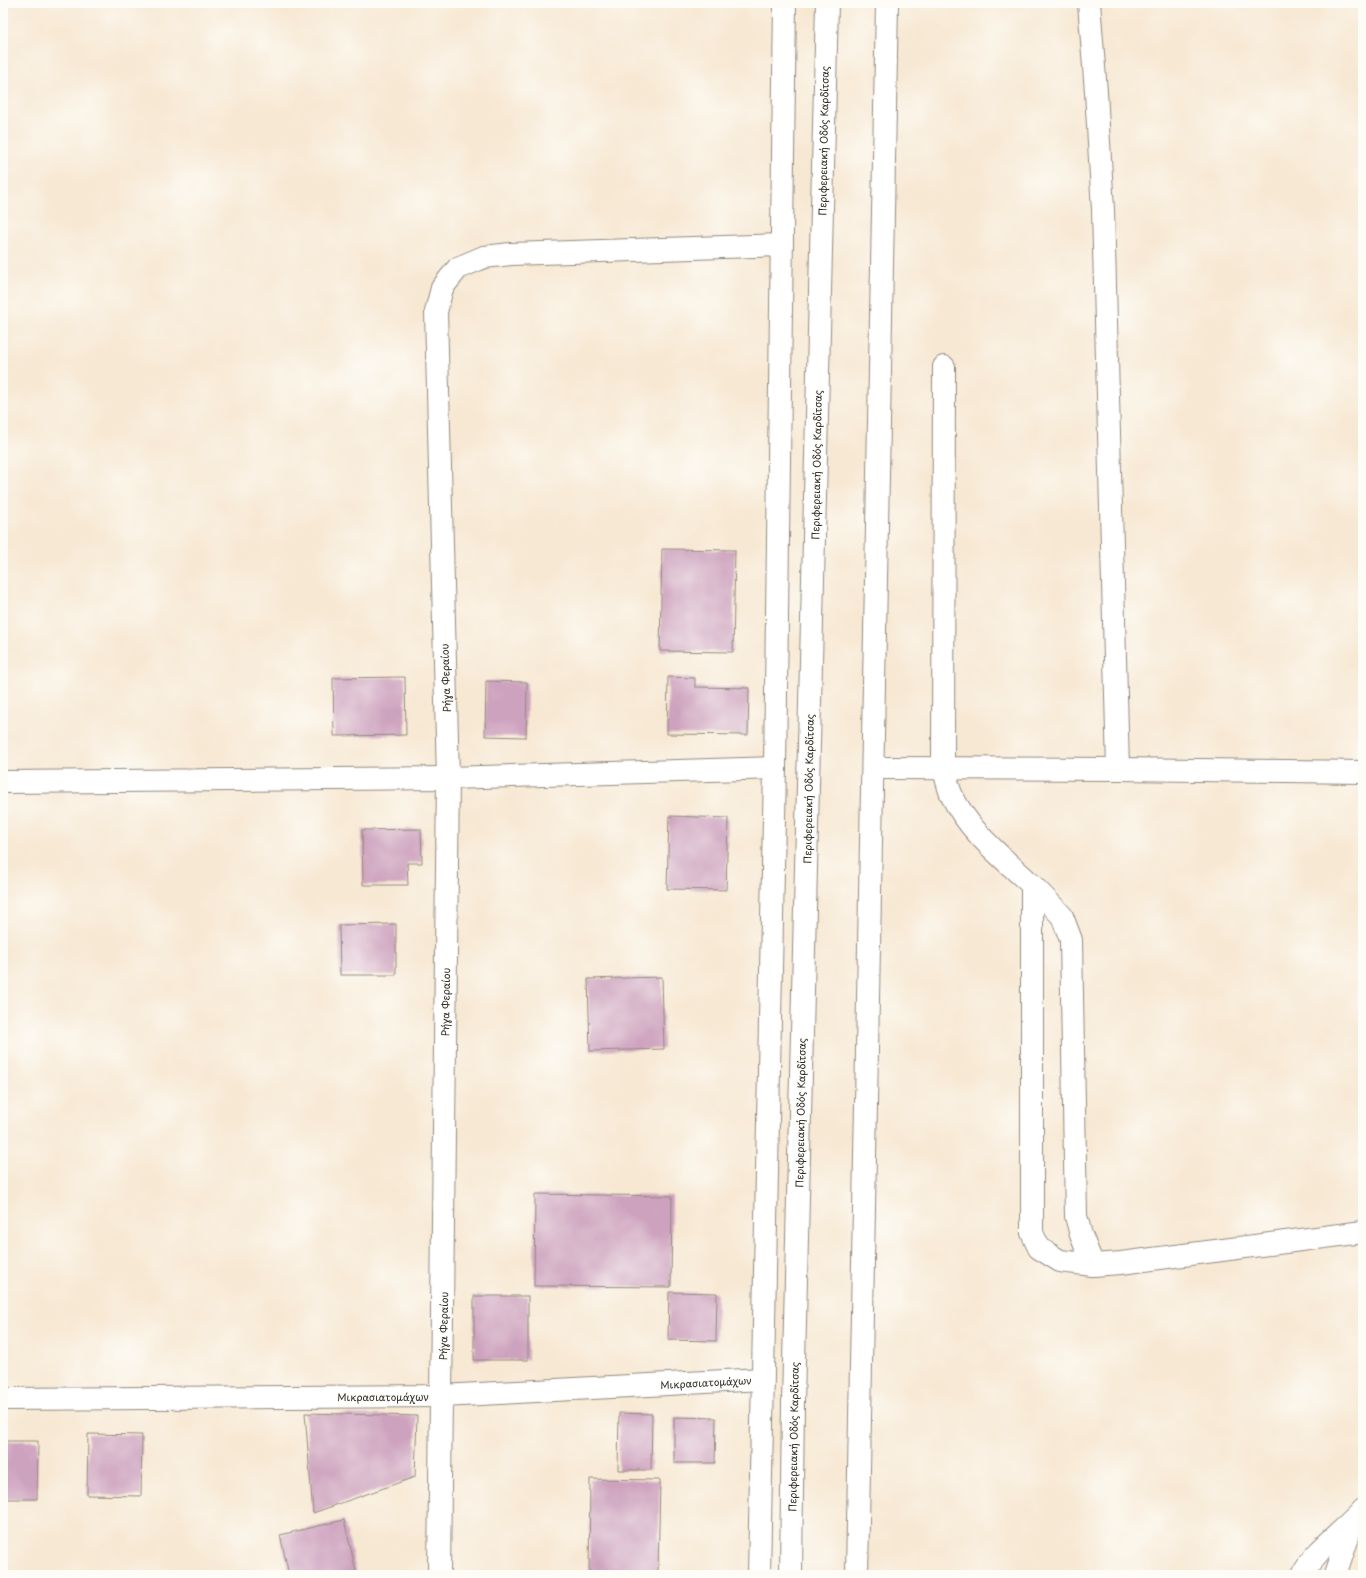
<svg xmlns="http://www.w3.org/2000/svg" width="1366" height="1578" font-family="'Playpen Sans',sans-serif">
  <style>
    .building { fill: #cda2be }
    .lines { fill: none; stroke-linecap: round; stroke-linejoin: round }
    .minor-casing { stroke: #918a7f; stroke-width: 24 }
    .major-casing { stroke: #918a7f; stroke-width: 24 }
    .minor { stroke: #fff; stroke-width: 22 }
    .major { stroke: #fff; stroke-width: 22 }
    .labels { text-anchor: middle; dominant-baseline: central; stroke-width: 3; stroke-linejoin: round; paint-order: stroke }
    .street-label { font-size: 10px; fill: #2b2b2b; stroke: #fdfcf7 }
  </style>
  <rect width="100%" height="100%" fill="#fdfcf7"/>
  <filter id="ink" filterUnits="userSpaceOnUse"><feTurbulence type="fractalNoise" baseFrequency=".025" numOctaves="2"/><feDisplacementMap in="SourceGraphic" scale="8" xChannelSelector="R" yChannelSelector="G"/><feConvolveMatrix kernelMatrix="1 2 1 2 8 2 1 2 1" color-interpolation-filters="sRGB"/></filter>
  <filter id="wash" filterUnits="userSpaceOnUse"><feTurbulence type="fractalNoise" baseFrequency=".012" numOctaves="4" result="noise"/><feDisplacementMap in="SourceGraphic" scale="16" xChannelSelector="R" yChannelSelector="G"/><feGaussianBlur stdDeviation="0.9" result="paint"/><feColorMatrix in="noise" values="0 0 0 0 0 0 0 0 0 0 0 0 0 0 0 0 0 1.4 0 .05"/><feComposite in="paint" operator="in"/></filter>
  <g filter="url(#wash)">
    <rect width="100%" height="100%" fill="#f7e8d3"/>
    <g id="blocks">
      <g class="building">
        <polygon points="662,549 735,550 733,652 660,651"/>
        <polygon points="405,677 406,735 334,736 333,678"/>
        <polygon points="668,677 695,678 695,687 749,688 748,735 667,734"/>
        <polygon points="486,681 527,682 526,737 485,736"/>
        <polygon points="669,816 728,818 726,890 667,889"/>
        <polygon points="421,829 422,863 407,863 408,885 363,885 362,830"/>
        <polygon points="396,924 396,975 340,975 339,925"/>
        <polygon points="662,977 664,1049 590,1051 588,979"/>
        <polygon points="535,1194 672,1196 671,1287 534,1286"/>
        <polygon points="669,1292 717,1293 716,1341 668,1340"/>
        <rect x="474" y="1296" width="54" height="64"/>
        <polygon points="305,1413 417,1416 415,1477 313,1513"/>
        <polygon points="619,1413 652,1414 651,1470 618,1470"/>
        <polygon points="674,1417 716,1418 715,1463 674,1463"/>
        <polygon points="88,1434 142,1435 141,1496 87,1495"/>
        <polygon points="3,1441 38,1441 37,1499 3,1499"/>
        <polygon points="590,1479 660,1480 658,1575 589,1575"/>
        <polygon points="344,1520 357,1575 289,1575 280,1535"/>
      </g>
    </g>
  </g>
  <g filter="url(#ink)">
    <use href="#blocks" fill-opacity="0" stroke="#918a7f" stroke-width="1"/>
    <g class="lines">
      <defs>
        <g id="minor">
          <polyline points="1089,3 1096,92 1103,210 1118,769"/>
          <path d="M944,367L943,768C946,776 948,786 951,794C969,832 1003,858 1032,885V1233L1039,1248L1060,1261L1093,1265L1121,1263L1363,1232"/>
          <polyline points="873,768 1118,769 1363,772"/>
          <polyline points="3,782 448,778 775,768"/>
          <polyline points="1032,885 1062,916 1071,940 1076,1216 1081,1235 1093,1265"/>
          <polyline points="3,1399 442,1396 762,1379"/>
          <polyline points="439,1575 448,778 436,312 442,288 458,268 484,257 511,254 782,245"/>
          <polyline points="759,1575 775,768 785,3"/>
        </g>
        <g id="major">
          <polyline points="791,1575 793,1403 827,3"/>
          <polyline points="857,1575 887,3"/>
          <path d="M1302,1575C1316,1548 1343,1533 1363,1510"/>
          <polyline points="1335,1575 1353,1521"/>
        </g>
      </defs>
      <use href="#minor" class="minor-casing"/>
      <use href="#major" class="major-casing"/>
      <use href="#minor" class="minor"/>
      <use href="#major" class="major"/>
    </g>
  </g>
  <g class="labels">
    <g class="street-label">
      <text transform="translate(823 141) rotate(-89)">Περιφερειακή Οδός Καρδίτσας</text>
      <text transform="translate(816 465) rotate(-89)">Περιφερειακή Οδός Καρδίτσας</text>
      <text transform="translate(445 678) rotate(-92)">Ρήγα Φεραίου</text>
      <text transform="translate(808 789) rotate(-89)">Περιφερειακή Οδός Καρδίτσας</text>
      <text transform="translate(445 1002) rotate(-89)">Ρήγα Φεραίου</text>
      <text transform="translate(800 1113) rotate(-89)">Περιφερειακή Οδός Καρδίτσας</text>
      <text transform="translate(443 1326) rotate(-89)">Ρήγα Φεραίου</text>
      <text transform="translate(706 1382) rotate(-3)">Μικρασιατομάχων</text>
      <text x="383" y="1396">Μικρασιατομάχων</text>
      <text transform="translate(793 1437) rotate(-89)">Περιφερειακή Οδός Καρδίτσας</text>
    </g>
  </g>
  <rect width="1366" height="1578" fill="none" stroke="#fdfcf7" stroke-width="16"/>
</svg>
